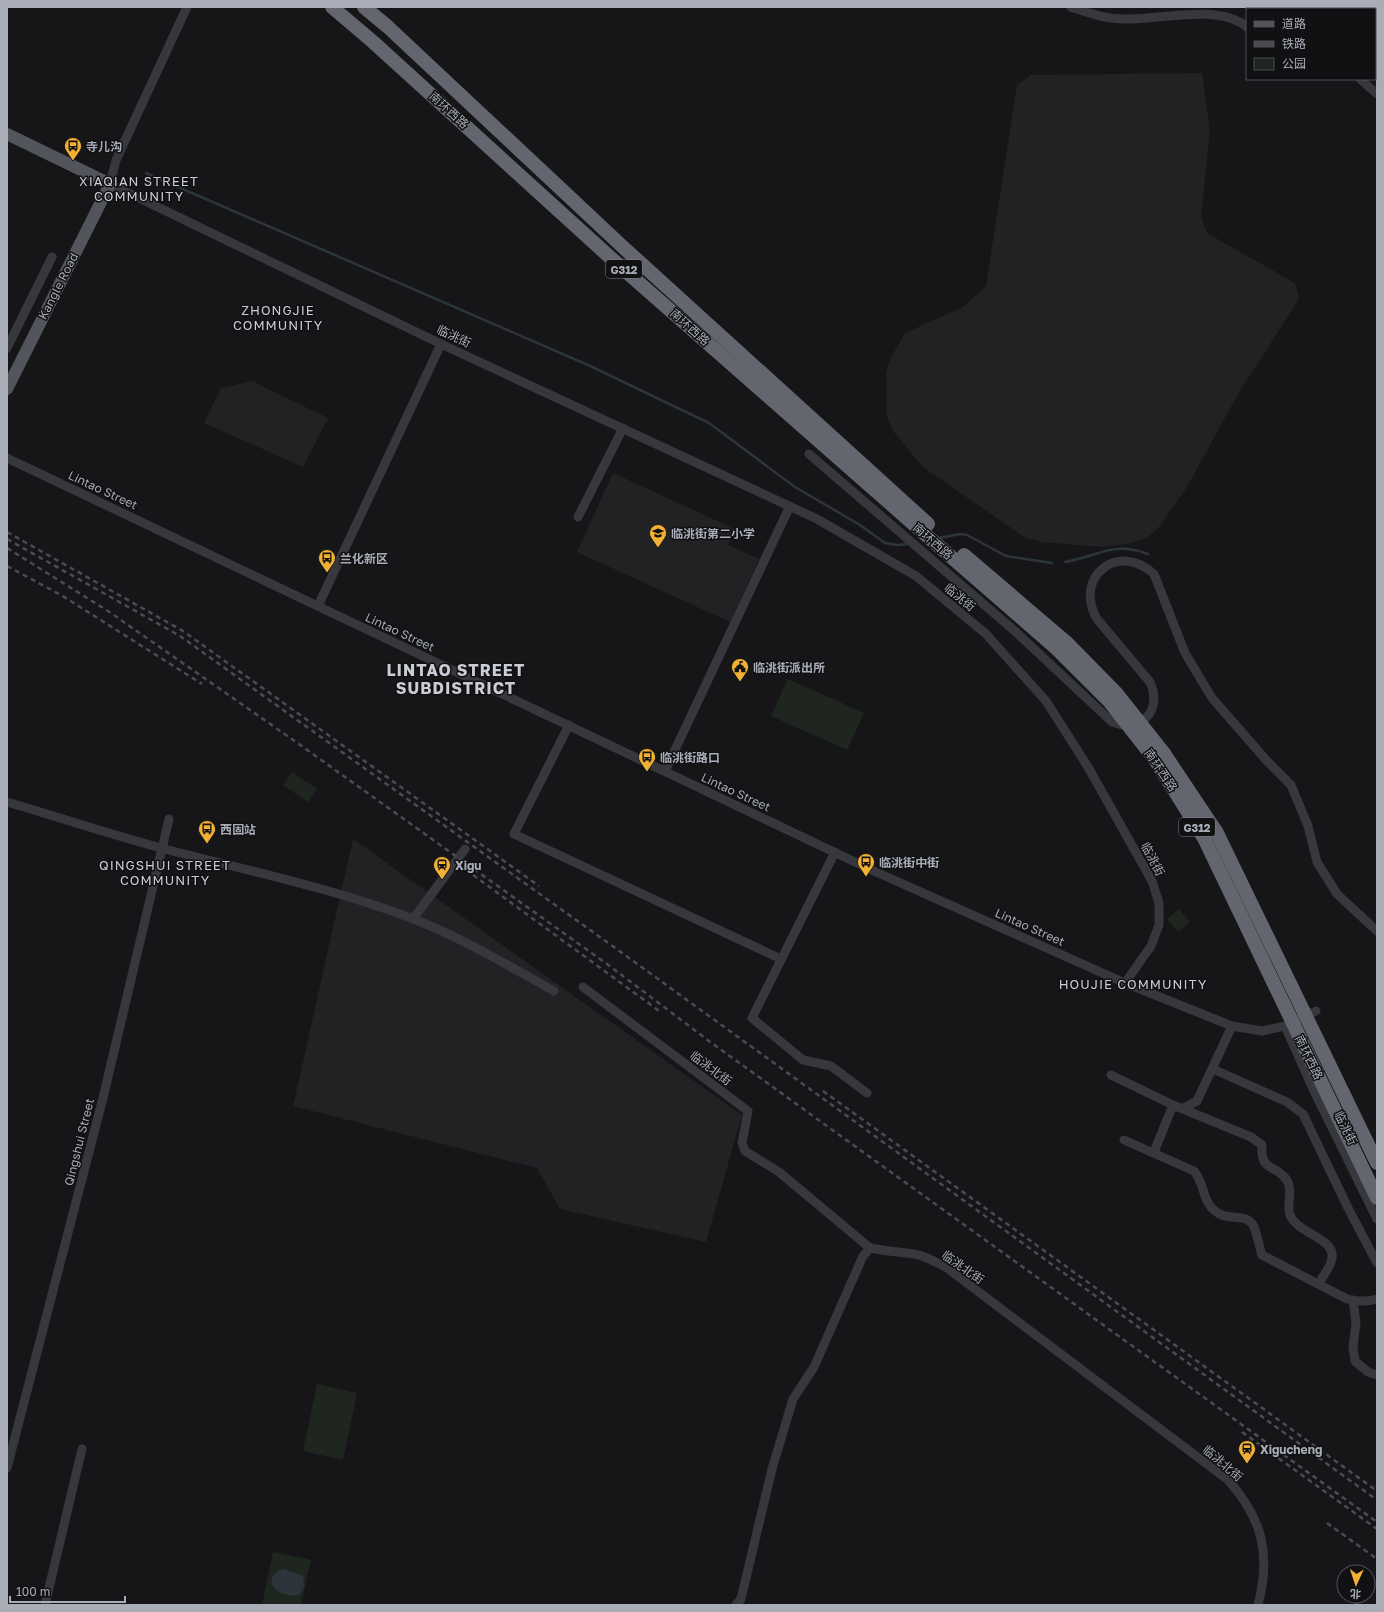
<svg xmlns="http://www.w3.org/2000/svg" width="1384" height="1612" font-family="'Golos Text','Noto Sans SC',sans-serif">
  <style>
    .built { fill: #222225 }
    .green { fill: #1e261f }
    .water { fill: #2c353c }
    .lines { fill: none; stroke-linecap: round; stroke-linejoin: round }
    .stream { stroke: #2c353c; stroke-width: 2.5 }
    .minor { stroke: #37383d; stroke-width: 9 }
    .major { stroke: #53555c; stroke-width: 12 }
    .highway { stroke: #63666e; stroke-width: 14 }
    .rail { stroke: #4a4c52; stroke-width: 2.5; stroke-dasharray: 5 4; stroke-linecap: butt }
    .highway-bridge { stroke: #63666e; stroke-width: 14 }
    .labels { text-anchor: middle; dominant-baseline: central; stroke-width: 3; stroke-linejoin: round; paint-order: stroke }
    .shield { fill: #111113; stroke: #7b7e86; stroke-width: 1 }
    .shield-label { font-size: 11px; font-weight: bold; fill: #a8adb8 }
    .street-label { font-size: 12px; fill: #a8adb8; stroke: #111113 }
    .poi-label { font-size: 12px; font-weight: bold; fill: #a8adb8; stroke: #111113; text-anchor: start }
    .neighbourhood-label { font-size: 13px; letter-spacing: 1px; fill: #c9ccd4; stroke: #111113 }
    .district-label { font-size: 16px; font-weight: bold; letter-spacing: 1px; fill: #c9ccd4; stroke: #111113 }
  </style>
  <rect width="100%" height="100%" fill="#161618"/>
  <g class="built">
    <polygon points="1308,7 1377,7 1377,69 1375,67 1375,9 1310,9"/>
    <polygon points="1202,73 1210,131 1201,216 1207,233 1295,283 1299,299 1238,394 1187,487 1159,527 1147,538 1132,543 1103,547 1041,542 1024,537 923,467 893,431 887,417 886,373 890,359 905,333 963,307 986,286 1017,85 1031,75"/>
    <polygon points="252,381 328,418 303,467 204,423 221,388"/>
    <polygon points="613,473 735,529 728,545 759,559 730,622 577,552"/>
    <polygon points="353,839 742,1115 706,1242 560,1209 537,1168 293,1106"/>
  </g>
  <g class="green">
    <polygon points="788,679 864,713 847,750 771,716"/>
    <polygon points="292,772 317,789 308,802 283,785"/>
    <polygon points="1179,909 1190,922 1178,932 1167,919"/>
    <polygon points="317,1384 357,1393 343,1460 303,1451"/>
    <polygon points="273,1552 311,1560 301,1605 262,1605"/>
  </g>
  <path class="water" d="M283,1569L303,1576L304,1587L299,1595C275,1599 260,1577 283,1569Z"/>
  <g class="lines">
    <g class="stream">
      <polyline points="146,173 588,365 709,423 795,487 860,525 885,543 897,545 908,544"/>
      <polyline points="939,538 960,534 967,535 1006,556 1052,563"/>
      <path d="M1065,562C1099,556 1112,541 1148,554"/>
    </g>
    <g class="minor">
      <polyline points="187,7 116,160 110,184 441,344 817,519 916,576 986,634 1046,701 1088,767 1152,881 1159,903 1159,925 1151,946 1125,983"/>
      <path d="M1071,7C1089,13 1105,19 1125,19C1160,20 1217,3 1247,27"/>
      <polyline points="1360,79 1377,94"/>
      <polyline points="7,348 52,257"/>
      <path d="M809,454L1016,632L1112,722C1141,733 1163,711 1150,682L1097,619C1073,577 1118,541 1154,574L1185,653L1212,698L1267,761L1291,785L1308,826L1317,862L1337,894L1377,931"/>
      <polyline points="7,458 876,872 1125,983 1232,1026 1262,1031 1285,1026 1316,1011"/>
      <polyline points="578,517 623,428"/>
      <polyline points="318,606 441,344"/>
      <polyline points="569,725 514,834 781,959"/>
      <polyline points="665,771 790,506"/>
      <path d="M7,802C58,817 109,834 161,848C245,870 329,887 411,918C461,937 507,965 554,991"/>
      <polyline points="835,852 752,1018 803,1060 831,1066 867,1093"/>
      <polyline points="413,919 465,849"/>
      <path d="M583,987L748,1111L742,1143L745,1151L779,1172L870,1248C885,1251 899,1252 914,1254C926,1256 936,1262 947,1268L1228,1480C1263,1519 1271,1555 1258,1605"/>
      <polyline points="1285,1026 1313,1089 1377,1219"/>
      <polyline points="1213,1069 1287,1102 1303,1114 1348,1208 1377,1263"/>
      <path d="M1111,1075L1173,1105L1251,1137L1262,1145C1260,1172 1275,1164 1286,1179C1294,1190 1286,1204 1290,1215C1298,1235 1340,1238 1331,1262C1329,1269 1323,1276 1319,1283"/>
      <polyline points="1184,1108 1197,1101 1232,1026"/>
      <path d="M1124,1140L1194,1171C1205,1184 1202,1201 1215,1211C1227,1222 1245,1212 1253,1225C1257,1233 1259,1246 1262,1255L1347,1299C1358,1302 1366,1302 1377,1299"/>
      <polyline points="1154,1152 1173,1105"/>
      <polyline points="1353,1300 1356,1323 1353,1347 1355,1361 1368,1372 1377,1375"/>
      <polyline points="7,1468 103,1098 169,819"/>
      <polyline points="45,1605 82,1449"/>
      <polyline points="736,1605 741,1599 772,1469 793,1399 814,1367 863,1256 870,1248"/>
    </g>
    <polyline class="major" points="7,134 110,184 7,389"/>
    <g class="highway">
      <polyline points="332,7 372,41 613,260 918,528"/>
      <polyline points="364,7 388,27 624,248 928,524"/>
    </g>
    <g class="rail">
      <polyline points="7,532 183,631 539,886"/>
      <polyline points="7,539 180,636 618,950 1377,1500"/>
      <polyline points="7,548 108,611 296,742 607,964 713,1044 1377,1522"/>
      <polyline points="7,566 61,595 202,684"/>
      <polyline points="473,875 662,1013"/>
      <polyline points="823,1091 1377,1491"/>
      <polyline points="1242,1432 1377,1529"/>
      <polyline points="1327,1523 1377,1559"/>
      <polyline points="1347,1596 1359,1605"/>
    </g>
    <g class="highway-bridge">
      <polyline points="918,528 1057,649 1109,701 1156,761 1204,838 1377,1198"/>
      <polyline points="964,555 1066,642 1117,694 1163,752 1217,833 1377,1163"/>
    </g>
  </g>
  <defs>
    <symbol id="bus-pin" viewBox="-11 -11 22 30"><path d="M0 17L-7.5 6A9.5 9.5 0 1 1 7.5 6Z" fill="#f2b134" stroke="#111113"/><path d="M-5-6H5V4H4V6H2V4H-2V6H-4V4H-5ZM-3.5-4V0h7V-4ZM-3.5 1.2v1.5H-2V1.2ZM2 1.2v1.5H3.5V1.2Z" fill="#111"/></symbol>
    <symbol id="school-pin" viewBox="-11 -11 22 30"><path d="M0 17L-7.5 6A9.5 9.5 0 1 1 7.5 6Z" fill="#f2b134" stroke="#111113"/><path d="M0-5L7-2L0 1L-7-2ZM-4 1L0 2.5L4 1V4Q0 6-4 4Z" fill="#111"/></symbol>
    <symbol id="civic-pin" viewBox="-11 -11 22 30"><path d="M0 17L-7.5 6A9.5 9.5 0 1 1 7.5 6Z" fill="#f2b134" stroke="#111113"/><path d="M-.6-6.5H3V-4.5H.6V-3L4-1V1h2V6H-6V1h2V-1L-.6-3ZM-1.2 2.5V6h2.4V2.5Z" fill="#111"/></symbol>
    <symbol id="station-pin" viewBox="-11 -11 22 30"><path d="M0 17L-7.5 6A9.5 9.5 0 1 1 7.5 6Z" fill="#f2b134" stroke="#111113"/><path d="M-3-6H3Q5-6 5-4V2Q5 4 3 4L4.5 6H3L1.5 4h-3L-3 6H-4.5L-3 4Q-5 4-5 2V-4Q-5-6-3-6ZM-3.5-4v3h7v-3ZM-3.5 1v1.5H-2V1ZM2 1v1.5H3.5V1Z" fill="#111"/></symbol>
  </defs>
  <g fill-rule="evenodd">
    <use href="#bus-pin" x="63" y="136" width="20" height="27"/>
    <use href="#school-pin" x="648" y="523" width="20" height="27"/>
    <use href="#bus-pin" x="317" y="548" width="20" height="27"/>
    <use href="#civic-pin" x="730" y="657" width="20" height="27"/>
    <use href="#bus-pin" x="637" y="747" width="20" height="27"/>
    <use href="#bus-pin" x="197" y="819" width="20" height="27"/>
    <use href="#bus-pin" x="856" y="852" width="20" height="27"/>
    <use href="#station-pin" x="432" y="855" width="20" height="27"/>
    <use href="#station-pin" x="1237" y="1439" width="20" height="27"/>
  </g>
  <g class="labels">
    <g class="shield">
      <rect x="606" y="260" width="36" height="18" rx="3"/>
      <rect x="1179" y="818" width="36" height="18" rx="3"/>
    </g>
    <g class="shield-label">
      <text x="624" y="269">G312</text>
      <text x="1197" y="827">G312</text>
    </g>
    <g class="street-label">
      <text transform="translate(449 110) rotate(42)">南环西路</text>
      <text transform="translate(58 286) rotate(-63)">Kangle Road</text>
      <text transform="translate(690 327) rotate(42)">南环西路</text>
      <text transform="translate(454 336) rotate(25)">临洮街</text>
      <text transform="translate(103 490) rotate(25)">Lintao Street</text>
      <text transform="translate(933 541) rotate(41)">南环西路</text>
      <text transform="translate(960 597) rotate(39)">临洮街</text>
      <text transform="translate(400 632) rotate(25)">Lintao Street</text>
      <text transform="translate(1161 770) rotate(56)">南环西路</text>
      <text transform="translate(736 792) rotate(25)">Lintao Street</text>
      <text transform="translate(1153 859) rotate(62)">临洮街</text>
      <text transform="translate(1030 927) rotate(24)">Lintao Street</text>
      <text transform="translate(1309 1057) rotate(64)">南环西路</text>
      <text transform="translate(711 1068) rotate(37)">临洮北街</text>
      <text transform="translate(1346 1128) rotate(64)">临洮街</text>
      <text transform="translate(79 1142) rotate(-76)">Qingshui Street</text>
      <text transform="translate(963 1267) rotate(35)">临洮北街</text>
      <text transform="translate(1223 1463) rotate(40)">临洮北街</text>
    </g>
    <g class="poi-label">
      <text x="86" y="146">寺儿沟</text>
      <text x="671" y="533">临洮街第二小学</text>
      <text x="340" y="558">兰化新区</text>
      <text x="753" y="667">临洮街派出所</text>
      <text x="660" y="757">临洮街路口</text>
      <text x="220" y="829">西固站</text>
      <text x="879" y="862">临洮街中街</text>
      <text x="455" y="865">Xigu</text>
      <text x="1260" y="1449">Xigucheng</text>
    </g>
    <g class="neighbourhood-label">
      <text x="139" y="181">XIAQIAN STREET<tspan x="139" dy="15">COMMUNITY</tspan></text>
      <text x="278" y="310">ZHONGJIE<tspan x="278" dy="15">COMMUNITY</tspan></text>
      <text x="165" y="865">QINGSHUI STREET<tspan x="165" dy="15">COMMUNITY</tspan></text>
      <text x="1133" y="984">HOUJIE COMMUNITY</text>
    </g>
    <g class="district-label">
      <text x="456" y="670">LINTAO STREET<tspan x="456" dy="18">SUBDISTRICT</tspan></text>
    </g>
  </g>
  <rect width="1384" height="1612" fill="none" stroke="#a8adb8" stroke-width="16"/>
  <rect x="1246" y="8" width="130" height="72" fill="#111113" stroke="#4d4f55"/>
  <rect x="1254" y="21" width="20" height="6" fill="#53555c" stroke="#4d4f55"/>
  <text x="1282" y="28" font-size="12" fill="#a8adb8">道路</text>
  <rect x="1254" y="41" width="20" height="6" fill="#4a4c52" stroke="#4d4f55"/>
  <text x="1282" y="48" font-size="12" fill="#a8adb8">铁路</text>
  <rect x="1254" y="58" width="20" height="12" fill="#1e261f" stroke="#4d4f55"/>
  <text x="1282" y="68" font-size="12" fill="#a8adb8">公园</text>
  <g transform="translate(1356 1584) rotate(183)"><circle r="19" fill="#111113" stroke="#4d4f55"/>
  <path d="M0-3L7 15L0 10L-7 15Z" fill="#f2b134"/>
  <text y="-6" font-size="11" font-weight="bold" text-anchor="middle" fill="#a8adb8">北</text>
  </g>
  <path d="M10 1596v6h115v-6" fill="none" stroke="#a8adb8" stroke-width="2"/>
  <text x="16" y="1596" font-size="12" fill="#a8adb8" stroke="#111113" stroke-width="3" paint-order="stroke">100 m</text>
</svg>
